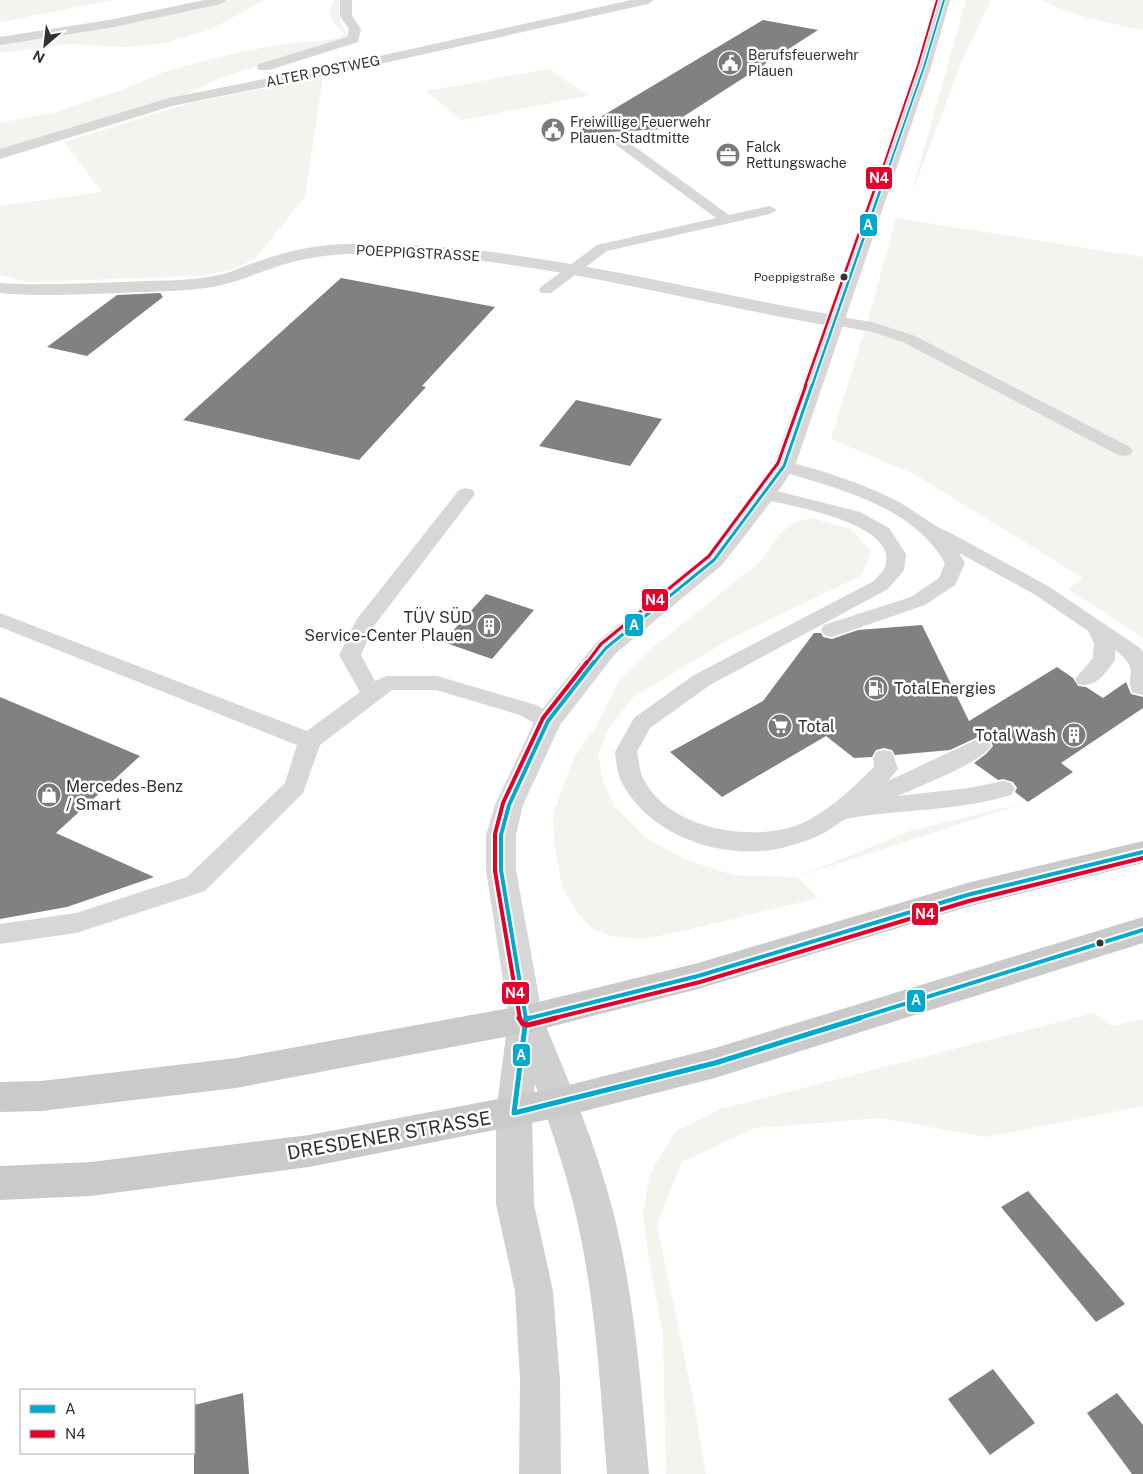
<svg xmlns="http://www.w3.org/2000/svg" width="1143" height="1474" font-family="'Public Sans',sans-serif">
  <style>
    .green { fill: #f1f5ed }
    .building { fill: #818181 }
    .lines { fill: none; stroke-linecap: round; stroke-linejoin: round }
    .service { fill: #d7d7d7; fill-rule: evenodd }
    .minor { fill: #d7d7d7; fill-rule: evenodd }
    .secondary { fill: #d0d0d0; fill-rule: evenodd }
    .primary { fill: #cacaca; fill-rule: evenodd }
    .bus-1-far4-casing { stroke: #fff; stroke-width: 4 }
    .bus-1-far3-casing { stroke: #fff; stroke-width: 5 }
    .bus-1-far2-casing { stroke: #fff; stroke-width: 6 }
    .bus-1-far1-casing { stroke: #fff; stroke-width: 8 }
    .bus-1-casing { stroke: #fff; stroke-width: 9 }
    .bus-2-far4-casing { stroke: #fff; stroke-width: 4 }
    .bus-2-far3-casing { stroke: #fff; stroke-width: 5 }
    .bus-2-far2-casing { stroke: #fff; stroke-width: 6 }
    .bus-2-far1-casing { stroke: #fff; stroke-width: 8 }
    .bus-2-casing { stroke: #fff; stroke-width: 9 }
    .bus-1-far4 { stroke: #00a9ce; stroke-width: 2 }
    .bus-1-far3 { stroke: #00a9ce; stroke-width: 2.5 }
    .bus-1-far2 { stroke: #00a9ce; stroke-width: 3 }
    .bus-1-far1 { stroke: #00a9ce; stroke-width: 4 }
    .bus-1 { stroke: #00a9ce; stroke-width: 5 }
    .bus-2-far4 { stroke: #e4002b; stroke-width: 2 }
    .bus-2-far3 { stroke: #e4002b; stroke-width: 2.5 }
    .bus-2-far2 { stroke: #e4002b; stroke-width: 3 }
    .bus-2-far1 { stroke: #e4002b; stroke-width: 4 }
    .bus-2 { stroke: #e4002b; stroke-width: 5 }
    .bus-dot { fill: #333; stroke: #fff; stroke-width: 2 }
    .labels { text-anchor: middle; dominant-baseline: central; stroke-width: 5; stroke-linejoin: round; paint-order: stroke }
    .far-bus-label { font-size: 12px; fill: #333; stroke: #fff; text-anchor: end }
    .far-poi-label { font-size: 14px; fill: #333; stroke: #fff; text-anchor: start }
    .far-street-label { font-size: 14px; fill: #333; stroke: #fff }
    .poi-label { font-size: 16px; fill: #333; stroke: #fff; text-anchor: start }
    .near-street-label { font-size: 19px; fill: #333; stroke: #fff }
    .line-badge { stroke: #fff; stroke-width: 2 }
    .badge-label { font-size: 14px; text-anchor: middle; font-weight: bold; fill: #fff }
  </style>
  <rect width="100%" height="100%" fill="#fff"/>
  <g class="green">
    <polygon points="0,0 113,0 0,22"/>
    <polygon points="230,0 264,0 212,29 165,43 128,47 69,44 0,53 0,42 155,17"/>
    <path d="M334,0H340C338,7 339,18 342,25C344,30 347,31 346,37L339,41L217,79L179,98L0,151V123L56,112L135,85L164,72L200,62L239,52L293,43L328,40L341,37L344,33L335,25L329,13Z"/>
    <polygon points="966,0 991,0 964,56 911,195"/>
    <path d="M1041,0H1143V30C1108,23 1073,16 1041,0Z"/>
    <polygon points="549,69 588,96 461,120 426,91"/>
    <polygon points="323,77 305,197 255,259 230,270 198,276 27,282 0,275 0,206 102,192 64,142 190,103"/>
    <polygon points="896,218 1143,257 1143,638 1068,589 1083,578 914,474 831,439 868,320"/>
    <polygon points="811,518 851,529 871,551 862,575 728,640 632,698 608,730 598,755 603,781 614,806 645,837 684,859 733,875 797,877 910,831 1028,802 797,877 818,898 679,932 640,939 611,936 591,928 578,913 562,887 554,841 553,814 575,756 596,727 618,682 651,649 763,559 779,535 793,523"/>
    <polygon points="1094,1013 1112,1026 1143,1019 1143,1106 987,1137 879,1118 755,1128 682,1162 657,1225 695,1408 706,1474 666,1474 663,1335 647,1247 643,1213 650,1174 675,1132 721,1109"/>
  </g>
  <g class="building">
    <polygon points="763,20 818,30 664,129 572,134"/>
    <polygon points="341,278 495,307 422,386 426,387 359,460 183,420"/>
    <polygon points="160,293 163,297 87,356 47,347 117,295"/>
    <polygon points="576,400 662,419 630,466 539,446"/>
    <polygon points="486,594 534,610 492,659 443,642"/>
    <polygon points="922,625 969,721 1057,667 1073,678 1078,686 1086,687 1103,698 1126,682 1131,694 1143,697 1143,708 1061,763 1073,772 1028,802 1015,792 1017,788 1013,782 1003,779 998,780 974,763 986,754 993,746 990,739 980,736 950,750 895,755 892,750 884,748 876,750 872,757 854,758 826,736 722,797 670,752 763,701 814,633 821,633 823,637 832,639 858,630"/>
    <polygon points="0,697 140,756 56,833 154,877 67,907 0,919"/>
    <polygon points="1028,1191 1125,1304 1096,1322 1001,1207"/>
    <polygon points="993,1369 1035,1423 990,1455 948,1399"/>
    <polygon points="243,1393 249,1474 194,1474 194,1405"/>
    <polygon points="1117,1393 1143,1425 1143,1474 1132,1474 1087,1413"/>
  </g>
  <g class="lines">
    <g class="service">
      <polygon points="616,135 620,136 729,215 770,206 777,210 770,214 607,251 551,293 541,293 539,290 541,287 597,245 716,218 612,142 610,139"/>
      <polygon points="834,316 872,322 915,336 1130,447 1133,451 1130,455 1124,456 1118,455 903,342 872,332 829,324 826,321 829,318"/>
      <path d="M784,461C822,470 862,483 897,501C911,508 936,528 947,531L1048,586L1140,648L1143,652V695L1133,693C1123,676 1143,671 1115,650V660C1106,673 1095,689 1078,684L1075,679L1093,658L1094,643L1088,631L1034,594L959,553L965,563L955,585L925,605L838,635L831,637L824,635L821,630L824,625L911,597L939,578L945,563C912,505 837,489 778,470L775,466L778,462Z"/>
      <polygon points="466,488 473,490 475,494 374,626 361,655 375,681 387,676 437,676 536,705 556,716 559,721 556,726 548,729 540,726 520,715 436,690 392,690 320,745 303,793 205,891 76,933 0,944 0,924 76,913 187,877 285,783 297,745 0,627 0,613 307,731 360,692 339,655 357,619 459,490"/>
      <path d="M765,488L860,512L889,528L906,554L904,570L888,589L710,685L650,728L637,752C639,760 639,770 643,778C667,828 747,842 795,826C826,815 851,789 874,767L873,758L876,752L884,750L892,752L898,769L888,781L980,738L988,740L991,746C981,763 919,786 898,796L969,788L1003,781L1011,783L1015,789L1011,795C959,811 904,809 850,818C842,819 832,829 824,833C811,840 796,844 782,848C724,861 649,837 621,781C617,772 616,762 615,752L634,718L694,675L874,581C877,577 882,573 884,569C905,523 785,505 758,498L756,494L758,490Z"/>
    </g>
    <g class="minor">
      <polygon points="204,0 227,0 221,4 109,28 0,45 0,37 109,20"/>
      <polygon points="340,0 352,0 352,16 361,29 358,42 269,70 259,70 257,67 259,64 347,37 349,29 340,16"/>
      <polygon points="631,0 654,0 648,4 380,64 172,106 0,159 0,149 169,98 380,56"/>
      <path d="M938,0H950L931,67L795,466L773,499L722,565L615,654L560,725L523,805L516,835V870L543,1019L538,1029L526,1033L514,1029L509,1019L486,870V835L495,805L538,714L597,642L706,555L773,466L824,325C667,297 509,250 348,254C321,255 295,260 270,269C252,275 236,282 218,286C186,292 154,291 122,293C81,294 41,297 0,293V283C41,286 81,283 122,282C154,280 187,282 219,275C233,272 245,265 259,261C288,251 319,244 349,244C512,241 669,286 828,314L917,67Z"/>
    </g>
    <path class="secondary" d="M526,1005L538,1009L543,1019C569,1082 596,1145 613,1211C635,1297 641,1386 649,1474H607C601,1397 597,1320 582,1244C572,1189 554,1136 535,1084L532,1113L534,1204L553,1291L560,1380L561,1474H519L520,1380L515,1291L496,1204V1113L508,1020L514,1009Z"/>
    <g class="primary">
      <polygon points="1143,841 1143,863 967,907 698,989 526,1033 236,1088 41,1111 0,1112 0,1082 41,1081 236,1058 526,1005 698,963 967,883"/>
      <polygon points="1143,917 1143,943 715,1078 561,1117 309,1167 91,1196 0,1200 0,1166 91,1162 309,1135 561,1087 715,1048"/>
    </g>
    <defs>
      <polyline id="bus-1-far4" points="888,170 924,67 944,0"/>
      <polyline id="bus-1-far3" points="812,386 888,168"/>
      <polyline id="bus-1-far2" points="593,664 606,648 714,560 784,466 812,385"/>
      <g id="bus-1-far1">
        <polyline points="526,1019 501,870 501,835 509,805 548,721 594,662"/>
        <polyline points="526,1019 698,976 967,895 1143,852"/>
        <polyline points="856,1019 1143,930"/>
      </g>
      <g id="bus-1">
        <polyline points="526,1018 514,1113 715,1063 860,1018"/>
        <polyline points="526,1019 530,1018"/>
      </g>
      <polyline id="bus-2-far4" points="882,170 918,65 937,0"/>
      <polyline id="bus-2-far3" points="805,386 882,168"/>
      <polyline id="bus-2-far2" points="586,664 601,644 709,556 778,463 806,385"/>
      <g id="bus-2-far1">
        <polyline points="520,1019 495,871 495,834 503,803 543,718 587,662"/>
        <polyline points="551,1019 700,982 969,901 1143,858"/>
      </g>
      <polyline id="bus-2" points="519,1018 523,1024 528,1025 556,1018"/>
    </defs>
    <use href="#bus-1-far4" class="bus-1-far4-casing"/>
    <use href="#bus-1-far3" class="bus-1-far3-casing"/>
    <use href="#bus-1-far2" class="bus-1-far2-casing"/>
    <use href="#bus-1-far1" class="bus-1-far1-casing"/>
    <use href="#bus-1" class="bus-1-casing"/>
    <use href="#bus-2-far4" class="bus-2-far4-casing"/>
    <use href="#bus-2-far3" class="bus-2-far3-casing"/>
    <use href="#bus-2-far2" class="bus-2-far2-casing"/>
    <use href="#bus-2-far1" class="bus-2-far1-casing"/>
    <use href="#bus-2" class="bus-2-casing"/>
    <use href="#bus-1-far4" class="bus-1-far4"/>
    <use href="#bus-1-far3" class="bus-1-far3"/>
    <use href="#bus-1-far2" class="bus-1-far2"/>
    <use href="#bus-1-far1" class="bus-1-far1"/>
    <use href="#bus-1" class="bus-1"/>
    <use href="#bus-2-far4" class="bus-2-far4"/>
    <use href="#bus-2-far3" class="bus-2-far3"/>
    <use href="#bus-2-far2" class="bus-2-far2"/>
    <use href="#bus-2-far1" class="bus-2-far1"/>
    <use href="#bus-2" class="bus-2"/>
  </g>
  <defs>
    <symbol id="civic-disc" viewBox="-11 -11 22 22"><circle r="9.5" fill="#7a7a7a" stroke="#fff"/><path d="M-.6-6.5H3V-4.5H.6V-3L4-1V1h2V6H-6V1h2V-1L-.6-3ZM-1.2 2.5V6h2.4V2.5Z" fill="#fff"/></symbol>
    <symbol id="office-disc" viewBox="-11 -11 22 22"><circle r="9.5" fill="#7a7a7a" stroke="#fff"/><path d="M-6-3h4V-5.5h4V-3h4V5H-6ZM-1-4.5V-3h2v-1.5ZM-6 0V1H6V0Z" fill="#fff"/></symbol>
    <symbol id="building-disc" viewBox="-11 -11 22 22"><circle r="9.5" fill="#7a7a7a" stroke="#fff"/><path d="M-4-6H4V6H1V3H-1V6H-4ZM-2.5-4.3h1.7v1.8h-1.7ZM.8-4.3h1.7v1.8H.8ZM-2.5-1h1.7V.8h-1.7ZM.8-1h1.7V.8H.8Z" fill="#fff"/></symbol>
    <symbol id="fuel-disc" viewBox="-11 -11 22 22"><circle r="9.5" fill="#7a7a7a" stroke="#fff"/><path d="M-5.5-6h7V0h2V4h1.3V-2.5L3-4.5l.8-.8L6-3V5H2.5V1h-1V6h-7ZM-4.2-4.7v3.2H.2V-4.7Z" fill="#fff"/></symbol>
    <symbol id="supermarket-disc" viewBox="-11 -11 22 22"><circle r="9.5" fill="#7a7a7a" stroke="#fff"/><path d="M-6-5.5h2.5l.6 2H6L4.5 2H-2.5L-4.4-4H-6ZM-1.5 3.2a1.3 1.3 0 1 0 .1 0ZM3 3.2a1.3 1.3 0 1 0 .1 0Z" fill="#fff"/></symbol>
    <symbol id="shop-disc" viewBox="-11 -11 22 22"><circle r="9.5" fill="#7a7a7a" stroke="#fff"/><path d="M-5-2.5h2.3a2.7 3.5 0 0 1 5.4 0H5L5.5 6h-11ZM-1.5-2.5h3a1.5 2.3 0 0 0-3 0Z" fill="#fff"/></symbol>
  </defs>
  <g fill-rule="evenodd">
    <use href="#civic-disc" x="716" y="49" width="28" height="28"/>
    <use href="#civic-disc" x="539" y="116" width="28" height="28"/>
    <use href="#office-disc" x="714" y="141" width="28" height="28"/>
    <use href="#building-disc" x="475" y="612" width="28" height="28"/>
    <use href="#fuel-disc" x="862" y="674" width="28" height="28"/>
    <use href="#supermarket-disc" x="766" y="712" width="28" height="28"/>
    <use href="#building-disc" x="1060" y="721" width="28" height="28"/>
    <use href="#shop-disc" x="35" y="781" width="28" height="28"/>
  </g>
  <g class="bus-dot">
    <circle cx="844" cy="277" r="4.5"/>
    <circle cx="1100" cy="943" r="4.5"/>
  </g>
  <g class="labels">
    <g class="far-bus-label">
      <text x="835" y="277">Poeppigstraße</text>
    </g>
    <g class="far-poi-label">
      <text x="748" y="55">Berufsfeuerwehr<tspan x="748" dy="16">Plauen</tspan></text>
      <text x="570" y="122">Freiwillige Feuerwehr<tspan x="570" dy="16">Plauen-Stadtmitte</tspan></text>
      <text x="746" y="147">Falck<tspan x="746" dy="16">Rettungswache</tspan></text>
    </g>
    <g class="far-street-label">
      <text transform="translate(323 71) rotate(-11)">ALTER POSTWEG</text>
      <text transform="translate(418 253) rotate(3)">POEPPIGSTRASSE</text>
    </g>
    <g class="poi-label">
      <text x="472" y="617" text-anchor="end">TÜV SÜD<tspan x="472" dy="18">Service-Center Plauen</tspan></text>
      <text x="894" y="688">TotalEnergies</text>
      <text x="798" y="726">Total</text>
      <text x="1056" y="735" text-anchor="end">Total Wash</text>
      <text x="66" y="786">Mercedes-Benz<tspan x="66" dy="18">/ Smart</tspan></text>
    </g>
    <g class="near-street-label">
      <text transform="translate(389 1135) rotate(-10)">DRESDENER STRASSE</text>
    </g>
  </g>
  <g class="line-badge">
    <rect x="865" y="166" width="28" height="24" rx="5" fill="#e4002b"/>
    <rect x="859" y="213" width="19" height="24" rx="5" fill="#00a9ce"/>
    <rect x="641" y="588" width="28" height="24" rx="5" fill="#e4002b"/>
    <rect x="624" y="613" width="20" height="24" rx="5" fill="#00a9ce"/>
    <rect x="911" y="902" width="28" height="24" rx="5" fill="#e4002b"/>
    <rect x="501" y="981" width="29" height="24" rx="5" fill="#e4002b"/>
    <rect x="906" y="989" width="20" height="24" rx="5" fill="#00a9ce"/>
    <rect x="512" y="1043" width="19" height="24" rx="5" fill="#00a9ce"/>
  </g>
  <g class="badge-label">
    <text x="879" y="183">N4</text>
    <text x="868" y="230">A</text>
    <text x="655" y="605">N4</text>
    <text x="634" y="630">A</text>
    <text x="925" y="919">N4</text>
    <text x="515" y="998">N4</text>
    <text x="916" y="1005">A</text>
    <text x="521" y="1060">A</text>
  </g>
  <rect x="20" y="1389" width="175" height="65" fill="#ffffff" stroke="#adadad"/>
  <rect x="30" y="1405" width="25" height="8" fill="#00a9ce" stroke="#adadad"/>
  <text x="65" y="1414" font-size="15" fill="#333333">A</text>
  <rect x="30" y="1430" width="25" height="8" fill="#e4002b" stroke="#adadad"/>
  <text x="65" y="1439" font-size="15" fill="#333333">N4</text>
  <g transform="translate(45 45) rotate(208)" stroke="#ffffff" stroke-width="4" paint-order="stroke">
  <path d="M0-4L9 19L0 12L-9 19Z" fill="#333333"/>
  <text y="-8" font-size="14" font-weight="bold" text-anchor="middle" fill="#333333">N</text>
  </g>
</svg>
